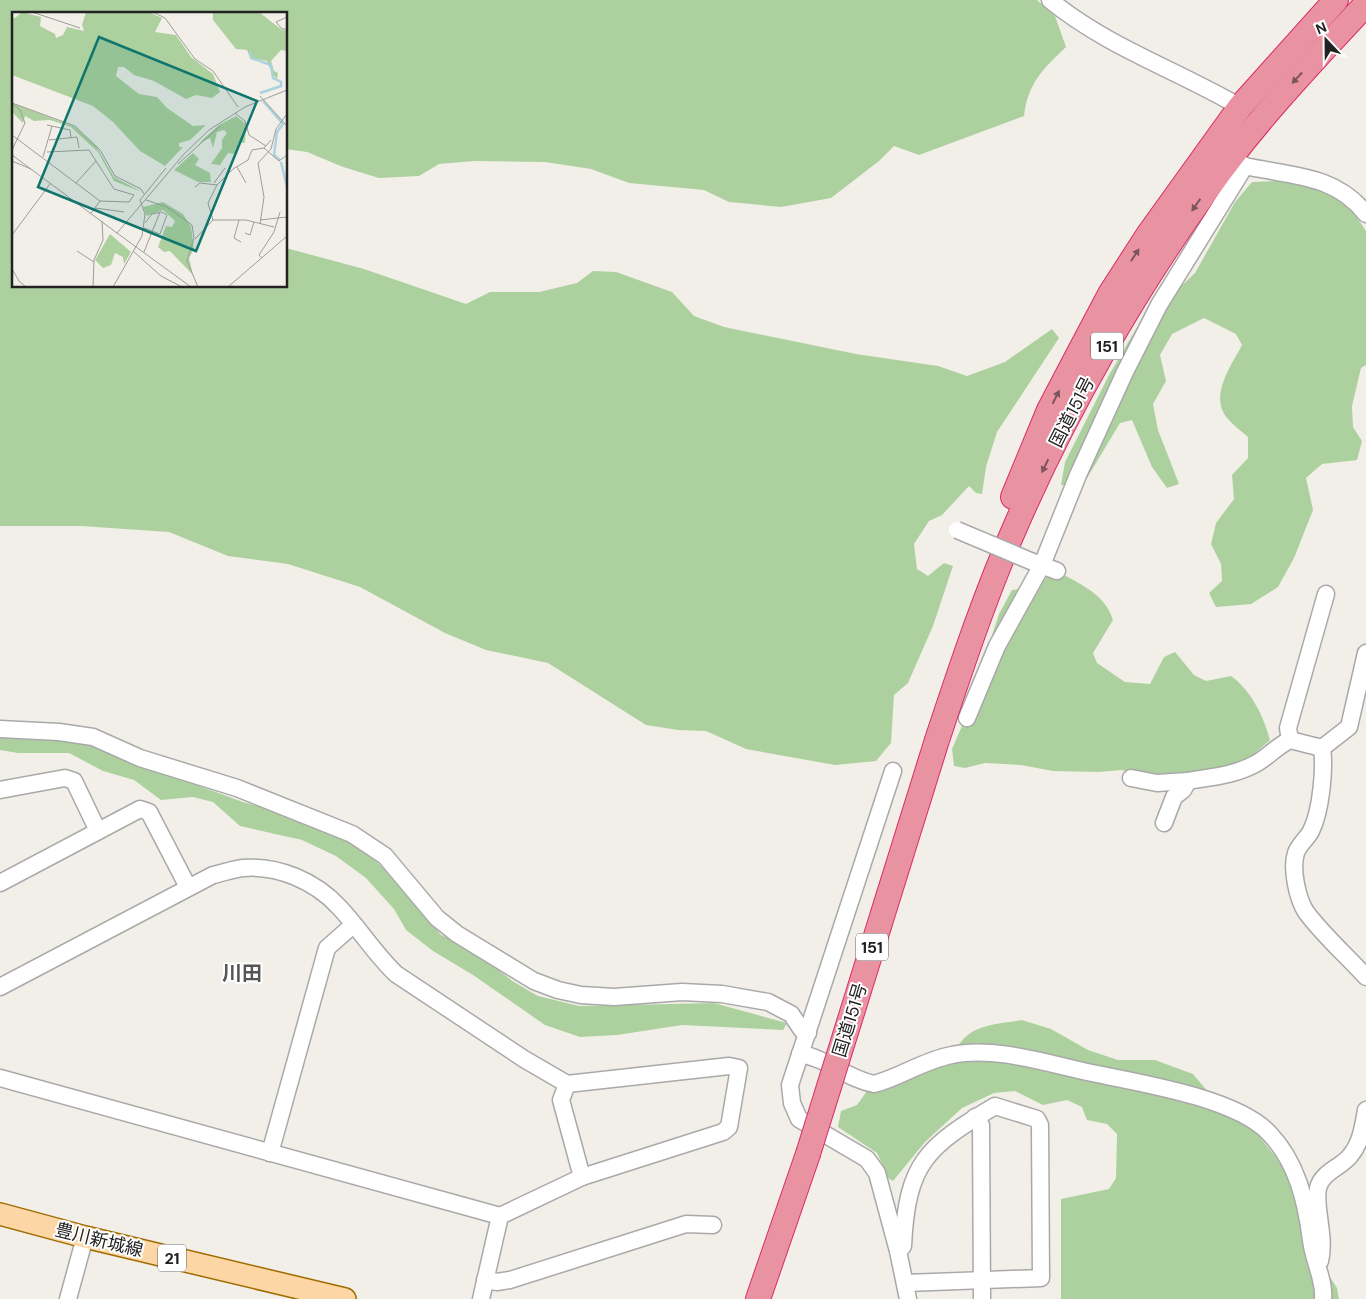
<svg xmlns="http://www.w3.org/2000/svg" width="1366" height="1299" font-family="'DM Sans','Noto Sans JP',sans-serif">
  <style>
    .forest { fill: #add19e }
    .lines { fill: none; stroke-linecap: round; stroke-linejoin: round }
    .minor-casing { stroke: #a9a9a9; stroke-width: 19 }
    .major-casing { stroke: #a06b00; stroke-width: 24 }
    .highway-casing { stroke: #dc2a67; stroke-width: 26 }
    .minor { stroke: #fff; stroke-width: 16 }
    .major { stroke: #fcd6a4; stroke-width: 21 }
    .highway { stroke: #e892a2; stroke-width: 24 }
    .minor-bridge-casing { stroke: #a9a9a9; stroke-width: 19; stroke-linecap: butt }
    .highway-bridge-casing { stroke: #dc2a67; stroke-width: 26; stroke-linecap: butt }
    .minor-bridge { stroke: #fff; stroke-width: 16 }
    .highway-bridge { stroke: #e892a2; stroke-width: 24 }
    .oneway { fill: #7b545c }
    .labels { text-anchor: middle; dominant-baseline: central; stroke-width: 4; stroke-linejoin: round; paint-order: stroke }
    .shield { fill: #fff; stroke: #646464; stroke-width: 1 }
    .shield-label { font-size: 16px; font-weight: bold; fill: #222 }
    .street-label { font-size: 18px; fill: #222; stroke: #fff }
    .quarter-label { font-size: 20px; font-weight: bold; fill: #555; stroke: #fff }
    .inset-river { fill: none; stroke: #aad3df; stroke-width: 2.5 }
    .inset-road { fill: none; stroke: #9f9d99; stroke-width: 1 }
    .view { fill: #0f766e; fill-opacity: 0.15; stroke: #0f766e; stroke-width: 2.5 }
    .inset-edge { fill: none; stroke: #222; stroke-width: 2.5 }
  </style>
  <rect width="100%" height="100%" fill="#f2efe9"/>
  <g class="forest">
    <path d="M0,0H1037L1055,16L1066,47C1043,69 1028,83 1024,116L919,155L894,146L879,161L831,198L781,207L729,202L704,190L629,183L591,169L545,162L475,161L439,164L419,176L379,178L343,167L307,152L286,149V14H14V286H286V248L364,269L466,304L490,292H539L577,283L593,271L616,272L672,292L694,316L724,327L856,354L938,366L967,376L1005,362L1052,329L1059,338L997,432L986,467L982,494L976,493L969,486L942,515L929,521L914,544L917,569L928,576L944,563L953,566L933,626L908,683L894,695L891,743L876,761L835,765L746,749L706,731L678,730L646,725L548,663L486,650L445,633L360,587L288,564L228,556L169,532L81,526H0Z"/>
    <path d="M1276,181L1320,189L1350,207L1366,231V365L1361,368L1352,406L1353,427L1362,441L1357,460L1322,464L1306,478L1313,510L1294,558L1278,587L1251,604L1216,607L1209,593L1222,581L1221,564L1211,544L1216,523L1234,499L1232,475L1248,458V437C1241,431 1233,425 1227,418C1209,396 1231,366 1242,345L1236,334L1204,318L1172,334L1160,355L1166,381L1153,404L1158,430L1179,484L1167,488L1152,467L1132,420L1120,423L1081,488L1061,485L1065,462L1109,375L1153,300L1174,293L1195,273L1235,202L1252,182Z"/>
    <path d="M1066,576C1086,587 1106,597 1113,620L1093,653L1097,663L1125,682L1150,684L1164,657L1175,652L1194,675L1206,681L1231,676C1251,690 1264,717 1270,740L1245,762L1170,779L1121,770L1098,772L1053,771L1021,765L985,763L965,768L954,766L952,749L962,726L999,614L1012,590L1036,587L1047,577Z"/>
    <polygon points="0,734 92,739 191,783 243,802 304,818 359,847 386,870 441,935 468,947 514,982 538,996 579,1006 714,1003 787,1023 783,1030 682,1025 617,1035 580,1037 545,1025 473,975 433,951 406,930 394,909 366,878 336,856 302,840 240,826 213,802 193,797 161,800 134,780 103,771 69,753 18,753 0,750"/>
    <path d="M1022,1020L1051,1029L1088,1050L1118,1060H1155L1193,1074L1214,1099L1255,1131L1275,1156L1295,1187L1326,1271L1337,1288L1339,1299H1061V1199L1109,1189L1116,1178L1117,1134L1107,1124L1087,1120L1082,1107L1067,1100L1043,1105L1015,1091L994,1093L962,1108L925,1142L893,1181L888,1178L877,1153L838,1127L841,1111L857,1105L867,1091L953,1058C963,1024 992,1025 1022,1020Z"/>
  </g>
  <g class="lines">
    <defs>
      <g id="minor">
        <path d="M1050,0C1107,47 1177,70 1240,107"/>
        <path d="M1236,160L1245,166C1290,176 1335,174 1366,214"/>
        <polyline points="1033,562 1057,571"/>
        <polyline points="967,718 997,646 1042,565 1078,475 1125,372 1159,305 1245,166"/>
        <polyline points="0,729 59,732 93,737 140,758 237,788 352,834 385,856 437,918 457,934 534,981 558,990 581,995 614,997 682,992 722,994 768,1002 791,1014 802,1030 808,1033"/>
        <polyline points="1290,740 1288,728 1326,594"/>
        <path d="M1322,748C1325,769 1321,811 1311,831C1307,839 1299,844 1296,853C1291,868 1297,898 1306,912C1323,935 1347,956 1366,977"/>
        <polyline points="893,771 790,1085 792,1103 799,1119 867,1159 877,1173 898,1251 908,1299"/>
        <polyline points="1131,778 1157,783 1188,781"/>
        <polyline points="0,790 65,778 74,781 98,831"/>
        <path d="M1164,823L1174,797L1183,790L1188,781C1212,777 1236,775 1257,763C1269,756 1277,746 1290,740L1322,748L1349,727L1366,653"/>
        <polyline points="0,883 140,809 149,812 188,887"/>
        <path d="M0,987L213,875C223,873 233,869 243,868C278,865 315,881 339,907C359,928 374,953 396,974L524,1059L567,1084L729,1066L739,1068L729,1127L723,1132L582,1177L500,1216L0,1078"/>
        <path d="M800,1054C827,1058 847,1079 874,1084C901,1077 924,1060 952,1055C993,1046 1046,1063 1087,1072C1134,1082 1235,1097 1269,1133C1297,1162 1306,1201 1311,1240C1313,1260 1325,1280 1323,1299"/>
        <polyline points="567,1084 561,1100 582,1177"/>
        <polyline points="975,1117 981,1125 982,1299"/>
        <polyline points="270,1153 327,948 353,925"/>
        <path d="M900,1249L903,1246C907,1163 926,1147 995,1106L1037,1119L1040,1125L1041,1278L906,1283"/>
        <path d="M1320,1261C1326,1237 1314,1207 1318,1188C1322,1172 1340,1168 1350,1156C1361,1143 1363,1127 1366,1110"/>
        <polyline points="485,1280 497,1282 510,1280 686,1224 713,1225"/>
        <polyline points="68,1299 85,1237"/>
        <polyline points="481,1299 500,1216"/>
      </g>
      <polyline id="major" points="0,1214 85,1237 345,1299"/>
      <g id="highway">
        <polyline points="1013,497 1049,410 1082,347 1110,294 1148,235 1240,107 1336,0"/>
        <path d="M937,740C961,668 985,595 1016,525C1066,410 1133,293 1206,191C1253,124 1310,64 1366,4"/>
        <polyline points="758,1299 808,1154"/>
      </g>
    </defs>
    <use href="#minor" class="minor-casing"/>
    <use href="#major" class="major-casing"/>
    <use href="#highway" class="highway-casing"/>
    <use href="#minor" class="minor"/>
    <use href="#major" class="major"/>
    <use href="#highway" class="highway"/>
    <defs>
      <polyline id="minor-bridge" points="957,530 1033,562"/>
      <polyline id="highway-bridge" points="808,1154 937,740"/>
    </defs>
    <use href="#minor-bridge" class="minor-bridge-casing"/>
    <use href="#highway-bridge" class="highway-bridge-casing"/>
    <use href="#minor-bridge" class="minor-bridge"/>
    <use href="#highway-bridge" class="highway-bridge"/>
  </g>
  <defs><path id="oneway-solid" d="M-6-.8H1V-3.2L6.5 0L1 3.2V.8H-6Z" transform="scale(1.25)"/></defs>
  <g class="oneway">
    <use href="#oneway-solid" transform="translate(1297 78) rotate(133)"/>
    <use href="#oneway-solid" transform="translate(1196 205) rotate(125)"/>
    <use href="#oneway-solid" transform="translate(1135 255) rotate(-57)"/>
    <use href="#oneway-solid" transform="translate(1056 397) rotate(-63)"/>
    <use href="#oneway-solid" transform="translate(1045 466) rotate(116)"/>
  </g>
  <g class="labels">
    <g class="shield">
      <rect x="1091" y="332.5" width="32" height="27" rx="4"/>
      <rect x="856" y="933.5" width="32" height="27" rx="4"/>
      <rect x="158" y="1244.5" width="28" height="27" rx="4"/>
    </g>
    <g class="shield-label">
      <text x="1107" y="346">151</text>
      <text x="872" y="947">151</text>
      <text x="172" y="1258">21</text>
    </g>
    <g class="street-label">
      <text transform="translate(1072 412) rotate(-63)">国道151号</text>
      <text transform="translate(850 1020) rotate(-73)">国道151号</text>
      <text transform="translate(99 1240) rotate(14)">豊川新城線</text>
    </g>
    <g class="quarter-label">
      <text x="242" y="973">川田</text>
    </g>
  </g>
  <g transform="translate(12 12)">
    <rect width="275" height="275" fill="#f2efe9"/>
    <path d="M10,0L29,5L28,14L43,22L44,26L51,23L55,15L72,19L70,13L74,0H137L150,6L143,20L164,23L179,45L201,62L208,80L200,86L184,83L174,87L142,69L122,63L112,55H106L104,64L127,82L145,85L155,96L181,114L194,113L178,128L167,131V135H171L153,154L128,139L101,110L81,94L0,63V5L3,6ZM201,0H247L270,18H275V39L269,38L259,49L262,59L266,61L265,67L260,62L255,49L238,46L235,38L224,37L201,8ZM0,91L63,115L84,134L102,165L130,180L102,169L86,140L59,115L38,108L22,109L13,104L11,111L0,100ZM224,104L234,112L233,131H227L223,142L216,141L208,153L199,152L210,136V128L215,121L212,118L205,120L201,136L198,126L187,131L207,113ZM181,141L187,147L183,153L198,161L199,170H186L162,158ZM151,190L171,202L179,215L182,237L177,246L181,263L158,239L152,240L146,235L154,214L160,215L163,209L151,198L135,204L131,195ZM98,222L119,240L112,252L111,245L103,241L99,253L91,256L83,248Z" fill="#add19e"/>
    <path class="inset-river" d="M238,40L239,46L259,53L261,66L269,70V74L248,81M251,89L271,112L265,120L262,143L268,148M269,150L275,175"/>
    <path class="inset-road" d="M20,0L68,16M141,0L153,6L183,47L201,59L226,95M275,5L264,10L270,17H275M248,84L275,114M0,91L63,114L88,138L103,164L129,177L132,182M223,101L233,109L237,123L254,134M35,113L58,118L59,126M0,123L88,189L117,190L122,183L102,177L77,138L35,140M37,128L65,125L67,136M252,136L267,149L275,143M0,138L13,111L8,98L1,92M0,143L105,221M31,145L40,114M0,149L19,157M166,152L208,114M225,155L234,171M64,171L84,149M202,171L213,156M183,175L188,171L205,173M134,188L155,195L180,213L182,226L175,249L186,275M83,196L112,200M79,201L88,189M201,208L196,191L205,173L221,157L236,148L240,138L252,136L259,128M201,208H234L262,215M227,208L222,226L229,230M248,208L275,205M248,212L252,185L246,151L259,137L264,117L275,102M132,216L148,222L155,203L150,200L140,202L133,211M233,221L238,223L242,210M0,223L38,172M183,227L201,208M65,239L82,250M121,239L149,264L170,275M132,240L148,200M250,246L247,243L262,220L268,200M0,257L7,269L14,275M81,275L82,248L91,228L90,209M101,275L130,224L133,202L128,188L154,156M179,275L105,221L172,142L197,118L233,95L275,78M216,275L275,224"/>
    <path class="view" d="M87,25L245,89L184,239L26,175Z"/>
    <rect width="275" height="275" class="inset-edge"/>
  </g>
  <g transform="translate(1326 40) rotate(338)" stroke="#ffffff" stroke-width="4" paint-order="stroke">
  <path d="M0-4L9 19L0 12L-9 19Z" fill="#222222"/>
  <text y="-8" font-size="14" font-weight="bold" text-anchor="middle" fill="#222222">N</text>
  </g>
</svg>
